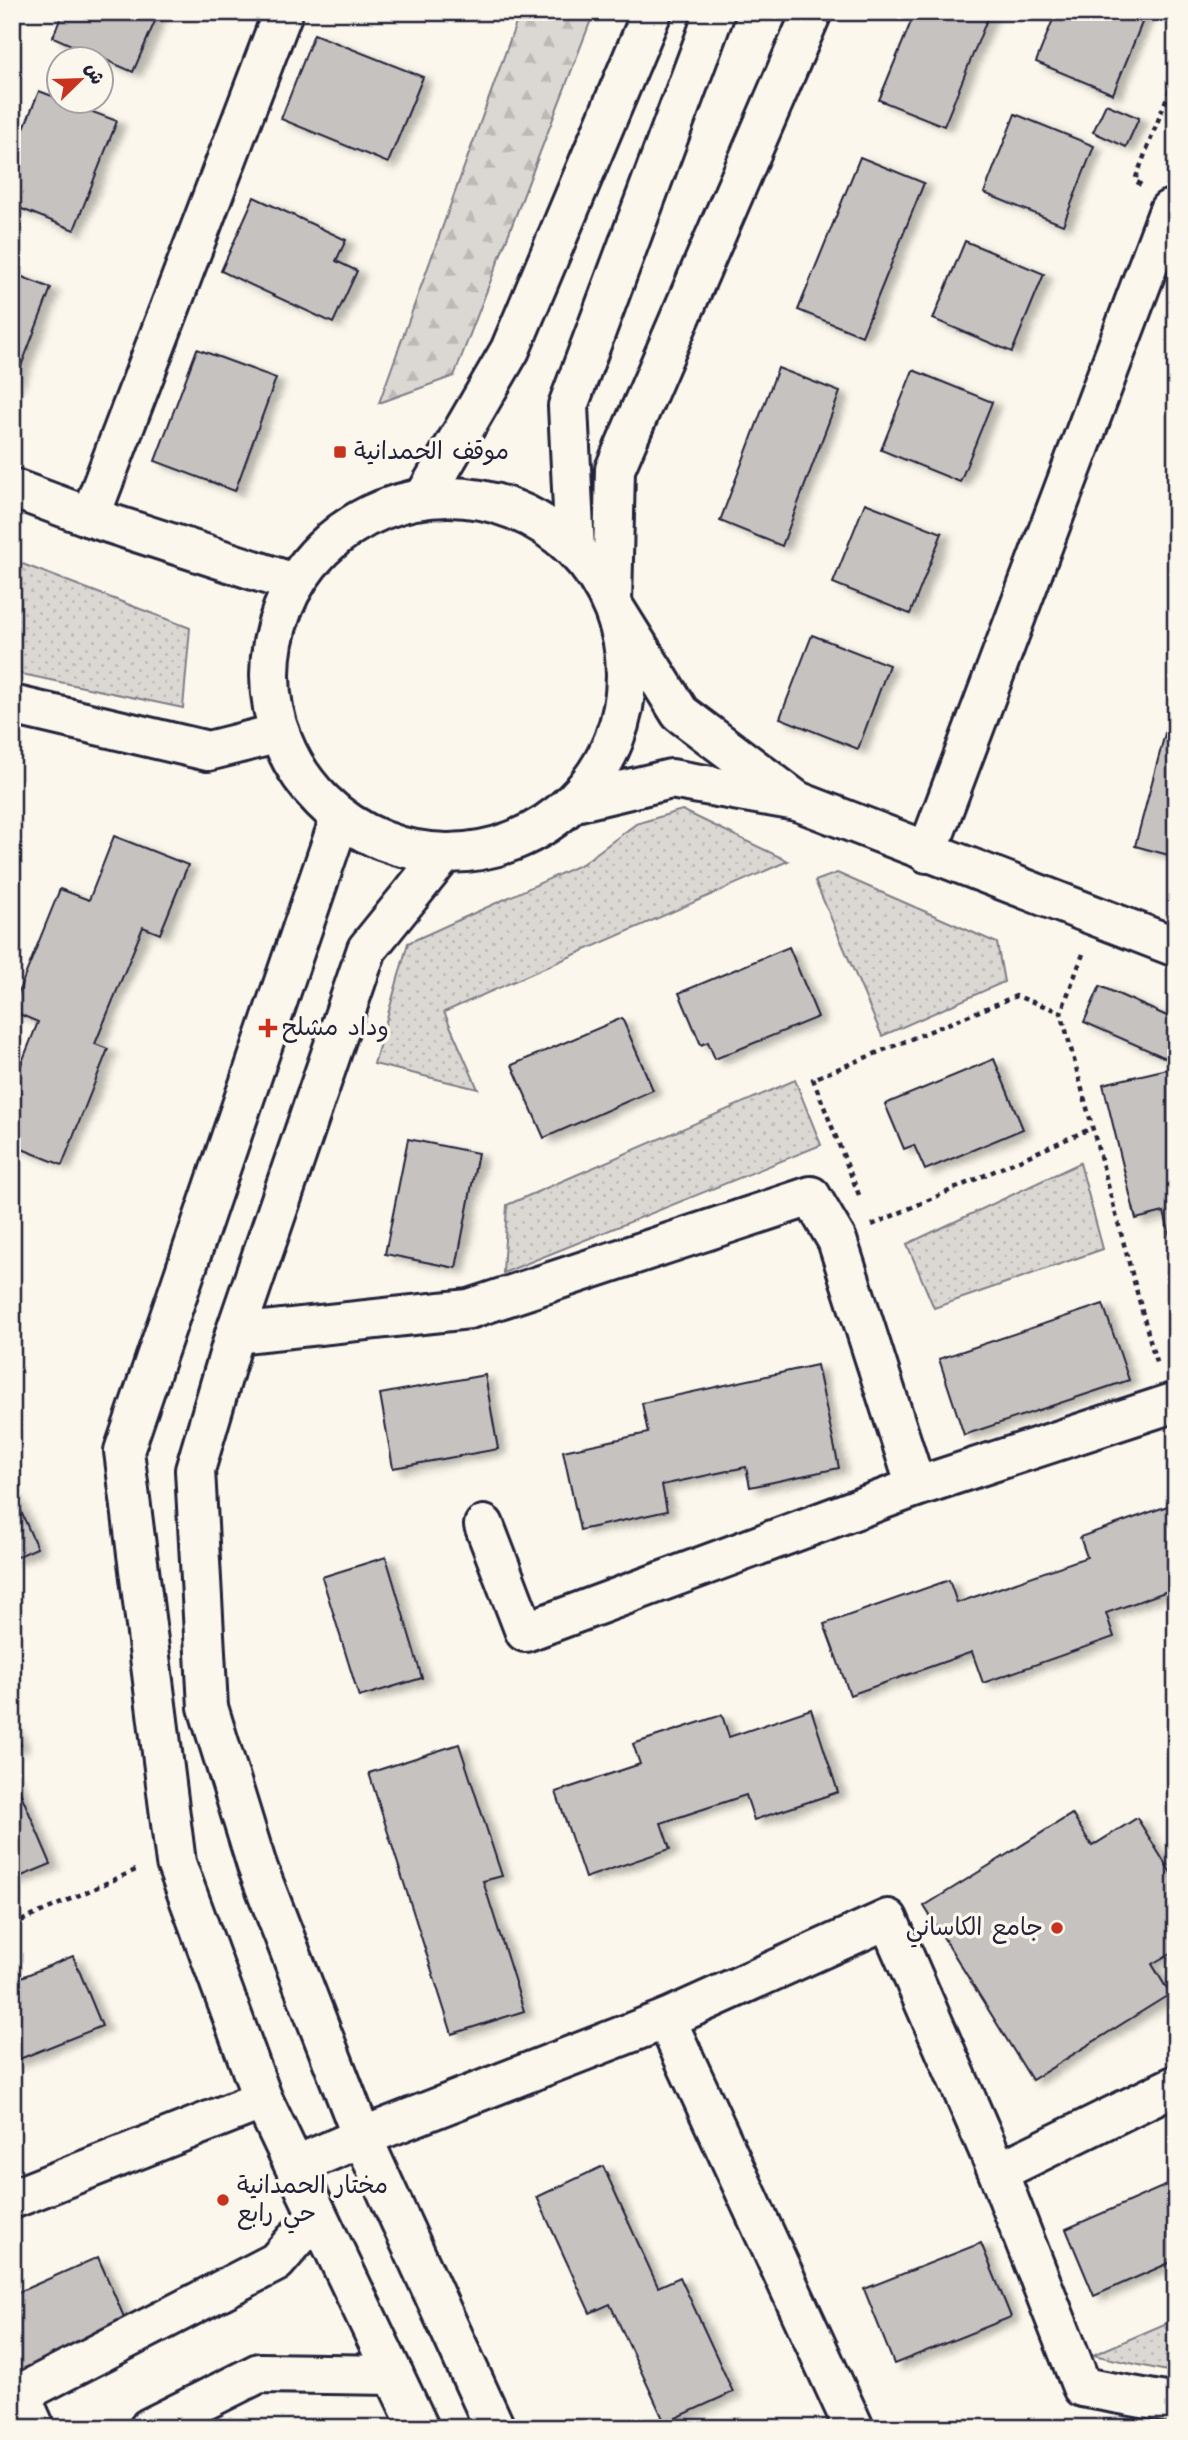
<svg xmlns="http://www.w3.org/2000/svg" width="1188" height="2440" font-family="'Architects Daughter','Playpen Sans Arabic',sans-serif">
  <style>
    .grass { fill: url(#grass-dots); stroke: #7e7d87; stroke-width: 2 }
    .forest { fill: url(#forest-firs); stroke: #7e7d87; stroke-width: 2 }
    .building { fill: #c6c2c0; stroke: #22223b; stroke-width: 2; filter: url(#shadow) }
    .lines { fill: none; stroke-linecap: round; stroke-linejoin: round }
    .minor-casing { stroke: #22223b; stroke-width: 44 }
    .tertiary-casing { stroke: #22223b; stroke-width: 44 }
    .secondary-casing { stroke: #22223b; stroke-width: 44 }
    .path { stroke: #22223b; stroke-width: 4.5; stroke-dasharray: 5 5; stroke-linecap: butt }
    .minor { stroke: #fbf7ec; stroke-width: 38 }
    .tertiary { stroke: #fbf7ec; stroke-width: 38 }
    .secondary { stroke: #fbf7ec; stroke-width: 38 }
    .poi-dot { fill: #c8321e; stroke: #fbf7ec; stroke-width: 2.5 }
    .labels { text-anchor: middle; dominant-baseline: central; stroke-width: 7; stroke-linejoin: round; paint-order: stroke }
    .poi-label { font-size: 24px; fill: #22223b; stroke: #fbf7ec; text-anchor: start }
  </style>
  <defs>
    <pattern id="grass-dots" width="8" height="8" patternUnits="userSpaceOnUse" patternTransform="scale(1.75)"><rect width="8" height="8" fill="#dbd8d3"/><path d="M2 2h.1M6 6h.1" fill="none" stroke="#bcb9b6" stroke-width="1.8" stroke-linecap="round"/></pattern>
    <pattern id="forest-firs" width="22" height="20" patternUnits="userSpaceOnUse" patternTransform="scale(1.75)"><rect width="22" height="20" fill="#dbd8d3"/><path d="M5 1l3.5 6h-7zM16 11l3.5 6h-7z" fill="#bcb9b6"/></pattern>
    <filter id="shadow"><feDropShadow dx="8" dy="4.5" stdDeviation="3.5" flood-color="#0004"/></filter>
  </defs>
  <rect width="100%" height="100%" fill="#fbf7ec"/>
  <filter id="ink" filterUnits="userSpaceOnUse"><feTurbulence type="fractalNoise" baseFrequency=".0143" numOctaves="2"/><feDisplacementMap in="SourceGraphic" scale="14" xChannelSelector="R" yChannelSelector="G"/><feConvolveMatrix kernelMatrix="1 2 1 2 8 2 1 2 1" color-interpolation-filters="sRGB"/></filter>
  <g filter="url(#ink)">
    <g class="grass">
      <polygon points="12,560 190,628 183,708 12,672"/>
      <polygon points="682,810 788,861 444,1012 478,1089 374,1064 408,943 582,864 636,824"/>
      <polygon points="837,873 997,943 1004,982 882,1036 815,881"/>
      <polygon points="795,1080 821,1145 503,1273 507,1205"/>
      <polygon points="1080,1163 1103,1249 934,1308 907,1244"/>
      <polygon points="1176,2319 1176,2373 1093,2355"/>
    </g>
    <polygon class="forest" points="520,12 594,12 454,376 379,403"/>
    <g class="building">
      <polygon points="63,12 159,12 133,72 53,37"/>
      <polygon points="915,12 990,12 944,126 879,100"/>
      <polygon points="1056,12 1146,13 1113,94 1036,62"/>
      <polygon points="314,34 423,77 388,163 281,119"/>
      <polygon points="39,91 60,99 60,102 66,102 117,121 74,230 12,205 12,158"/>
      <polygon points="1106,104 1139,118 1126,147 1093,132"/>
      <polygon points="1015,114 1094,146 1063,225 984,193"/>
      <polygon points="860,157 924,183 862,336 798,310"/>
      <polygon points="254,197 346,240 336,261 357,271 333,323 221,271"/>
      <polygon points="965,241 1044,274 1012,352 933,319"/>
      <polygon points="12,273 51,288 12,390"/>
      <polygon points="197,349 276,378 235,491 155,461"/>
      <polygon points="778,368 840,392 782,546 720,521"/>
      <polygon points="913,370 992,402 960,482 881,450"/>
      <polygon points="865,503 942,533 910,614 833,583"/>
      <polygon points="812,635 889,665 858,749 780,718"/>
      <polygon points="1176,692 1176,857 1135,846"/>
      <polygon points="114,836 188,865 160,934 143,927 95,1044 108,1049 62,1165 12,1145 12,1087 38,1022 12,1011 12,1008 60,889 89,900"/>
      <polygon points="789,947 818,1017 715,1059 708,1042 701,1045 679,993"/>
      <polygon points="1100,986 1176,1020 1175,1062 1084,1022"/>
      <polygon points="622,1018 653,1090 544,1138 512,1065"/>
      <polygon points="994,1059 1023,1129 925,1170 914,1145 904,1149 885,1104"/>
      <polygon points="1176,1067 1176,1260 1164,1212 1136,1219 1103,1084"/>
      <polygon points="408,1139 478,1153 456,1268 385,1254"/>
      <polygon points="1103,1304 1129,1380 964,1435 939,1359"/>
      <polygon points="817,1365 839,1468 750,1487 746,1467 662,1485 667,1511 580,1530 563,1451 648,1433 642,1403"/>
      <polygon points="485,1375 498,1449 393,1468 380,1394"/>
      <polygon points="12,1491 37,1548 12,1559"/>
      <polygon points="1176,1503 1176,1588 1106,1613 1114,1637 983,1683 972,1652 850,1695 824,1624 949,1580 957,1603 1087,1557 1080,1537"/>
      <polygon points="386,1557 422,1678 359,1697 322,1577"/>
      <polygon points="811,1709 838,1792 754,1820 746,1795 661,1823 670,1849 585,1878 556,1792 640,1764 633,1744 722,1715 729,1737"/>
      <polygon points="12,1725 21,1745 12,1749"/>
      <polygon points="459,1744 502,1876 483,1881 524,2011 452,2034 369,1773"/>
      <polygon points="12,1773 51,1864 12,1880"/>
      <polygon points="1072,1814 1092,1846 1137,1818 1176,1881 1176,1950 1152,1964 1170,1994 1032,2080 924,1906"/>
      <polygon points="73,1956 102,2026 12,2062 12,1981"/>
      <polygon points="603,2166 658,2287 680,2277 733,2392 665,2423 610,2304 590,2313 537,2197"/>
      <polygon points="1176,2181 1176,2260 1094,2296 1066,2229"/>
      <polygon points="981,2243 1011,2317 894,2364 864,2289"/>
      <polygon points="98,2257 127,2324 12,2374 12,2295"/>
    </g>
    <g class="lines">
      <defs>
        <g id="minor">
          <polyline points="12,488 90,517 294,583"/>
          <polyline points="90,517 283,12"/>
          <polyline points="12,705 208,751 280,733"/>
          <polyline points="927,853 1169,210"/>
          <polyline points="235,1334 469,1309 811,1196 837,1240 916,1487"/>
          <polyline points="484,1525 525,1632 916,1487 1176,1402"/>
          <polyline points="666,2019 854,2428"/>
          <polyline points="295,2166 362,2137 666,2019 888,1919 998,2172 1082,2387 1176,2404"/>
          <polyline points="998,2172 1176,2085"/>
          <polyline points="12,2199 263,2100"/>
          <polyline points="35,2428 20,2394 276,2262 317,2215"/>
          <polyline points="149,2428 259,2373 394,2375"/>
        </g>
        <g id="tertiary">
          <circle cx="448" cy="675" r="178"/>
          <polyline points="424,498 510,350 652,12"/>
          <polyline points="575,550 568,406 715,12"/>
          <polyline points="797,801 680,713 612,604 615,469 812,12"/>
          <polyline points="575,802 671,779 797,801 1176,947"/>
        </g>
        <g id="secondary">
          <polyline points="340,818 124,1451 176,1863 263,2100 419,2428"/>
          <polyline points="443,855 367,949 235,1334 195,1470 208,1707 257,1866 362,2137 495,2428"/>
        </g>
      </defs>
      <use href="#minor" class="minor-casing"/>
      <use href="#tertiary" class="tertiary-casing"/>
      <use href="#secondary" class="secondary-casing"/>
      <g class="path">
        <polyline points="1141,185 1135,180 1176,74"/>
        <polyline points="12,917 17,927 12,938"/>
        <polyline points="1083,954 1061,1012 1157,1366"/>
        <polyline points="859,1195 813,1079 1016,996 1061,1012"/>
        <polyline points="872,1225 1092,1128"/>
        <polyline points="12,1925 138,1869"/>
      </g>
      <use href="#minor" class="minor"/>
      <use href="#tertiary" class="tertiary"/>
      <use href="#secondary" class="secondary"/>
    </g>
  </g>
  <g class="poi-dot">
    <rect x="333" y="445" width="14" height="14" rx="3.5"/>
    <path d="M264.5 1017.5h7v7h7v7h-7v7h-7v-7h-7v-7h7z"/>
    <circle cx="1057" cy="1928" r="7"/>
    <circle cx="223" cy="2200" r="7"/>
  </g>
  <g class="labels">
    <g class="poi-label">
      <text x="354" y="452">موقف الحمدانية</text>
      <text x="282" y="1028">وداد مشلح</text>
      <text x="1043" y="1928" text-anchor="end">جامع الكاساني</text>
      <text x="237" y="2186">مختار الحمدانية<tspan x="237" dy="28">حي رابع</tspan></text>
    </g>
  </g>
  <rect width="1188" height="2440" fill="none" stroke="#fbf7ec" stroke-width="42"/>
  <rect x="21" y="21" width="1146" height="2398" fill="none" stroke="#22223b" stroke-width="2.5" filter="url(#ink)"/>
  <g transform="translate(80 80) rotate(67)"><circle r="33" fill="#fbf7ec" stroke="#a4a2a5" stroke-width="2"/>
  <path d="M0-5L12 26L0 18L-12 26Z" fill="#c8321e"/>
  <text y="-10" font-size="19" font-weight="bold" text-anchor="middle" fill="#22223b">ش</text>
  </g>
</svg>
